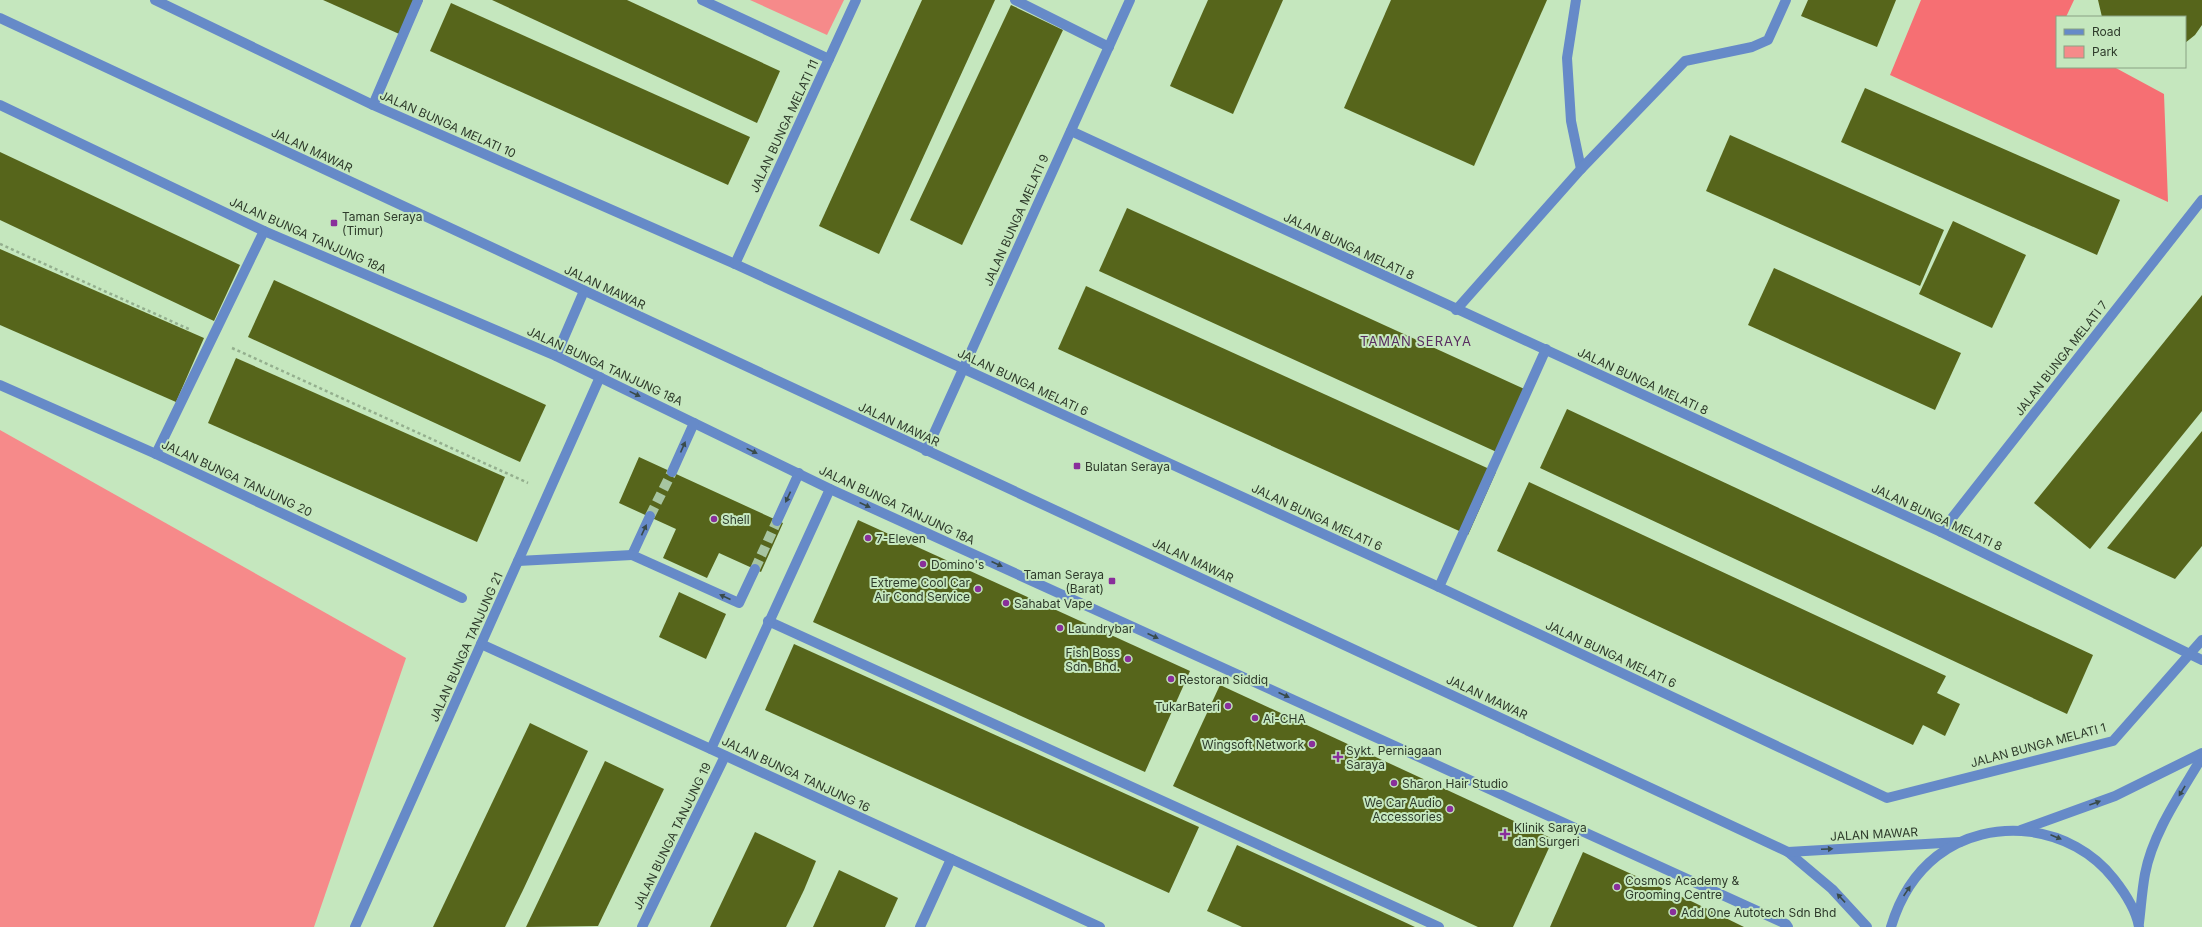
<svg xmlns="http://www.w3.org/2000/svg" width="2202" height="927" font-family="Inter,sans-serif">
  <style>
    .green { fill: #f68a8a }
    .forest { fill: #f66f73 }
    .building { fill: #56651b }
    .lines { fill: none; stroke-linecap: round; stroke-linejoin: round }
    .minor-tunnel { stroke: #a7c5a1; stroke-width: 10; stroke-dasharray: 10 5; stroke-linecap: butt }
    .path { stroke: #94af8e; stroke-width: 2.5; stroke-dasharray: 3 3; stroke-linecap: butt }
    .minor { stroke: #668ac8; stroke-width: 10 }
    .oneway { fill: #394b4a }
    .poi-dot { fill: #892f9b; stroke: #c5e7be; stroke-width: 1.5 }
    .labels { text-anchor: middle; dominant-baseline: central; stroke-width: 4; stroke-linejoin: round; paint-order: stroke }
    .street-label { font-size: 12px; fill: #2e3b2b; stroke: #c5e7be }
    .poi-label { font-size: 12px; fill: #2e3b2b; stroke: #c5e7be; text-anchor: start }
    .neighbourhood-label { font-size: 13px; letter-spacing: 1px; fill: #592d62; stroke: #c5e7be }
  </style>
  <rect width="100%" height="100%" fill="#c5e7be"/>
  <g class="green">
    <polygon points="750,0 844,0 827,35"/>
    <polygon points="0,430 406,658 314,927 0,927"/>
  </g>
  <polygon class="forest" points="1921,0 2074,0 2066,17 2057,17 2057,67 2114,67 2164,94 2168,202 1890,75"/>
  <g class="building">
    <polygon points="323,0 423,0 406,37"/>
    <polygon points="492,0 627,0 780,71 757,123"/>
    <polygon points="922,0 995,0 879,254 819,226"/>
    <polygon points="1208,0 1283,0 1233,114 1170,86"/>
    <polygon points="1391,0 1547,0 1474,166 1344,108"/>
    <polygon points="1808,0 1896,0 1877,47 1801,16"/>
    <polygon points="2098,0 2202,0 2202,25 2195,35 2185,43 2185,17 2102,17"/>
    <polygon points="451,3 750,137 728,185 430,51"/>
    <polygon points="1011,5 1063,30 962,245 910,220"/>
    <polygon points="1865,88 2120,200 2097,255 1841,142"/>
    <polygon points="1730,135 1944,230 1920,286 1706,191"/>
    <polygon points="0,152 240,265 214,321 0,220"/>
    <polygon points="1127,208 1529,391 1501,454 1099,271"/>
    <polygon points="1953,221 2026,255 1992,328 1919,294"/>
    <polygon points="0,249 204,338 176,402 0,325"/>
    <polygon points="1774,268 1961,353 1935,410 1748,325"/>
    <polygon points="274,280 546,405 520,462 248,337"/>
    <polygon points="1086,286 1496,472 1468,535 1058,349"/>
    <polygon points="2202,295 2202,411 2090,549 2034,503"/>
    <polygon points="236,358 505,477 477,542 208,423"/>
    <polygon points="1567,409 2093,655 2067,714 1540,468"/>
    <polygon points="2202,431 2202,546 2175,579 2107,548"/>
    <polygon points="639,457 783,523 761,572 719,553 707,578 663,558 676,529 619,503"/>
    <polygon points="1529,482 1946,676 1937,693 1960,704 1945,736 1923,725 1913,745 1497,551"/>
    <polygon points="858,520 1190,671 1145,772 813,622"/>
    <polygon points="679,592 726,614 706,659 659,637"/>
    <polygon points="794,644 1199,827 1169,893 765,710"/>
    <polygon points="1220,685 1553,839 1513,927 1478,927 1173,786"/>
    <polygon points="530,723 588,751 524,888 505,927 433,927"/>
    <polygon points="605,761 664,789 598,926 526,927"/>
    <polygon points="755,832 816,861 804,890 786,927 710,927"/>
    <polygon points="1237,845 1292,870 1415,927 1242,927 1207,911"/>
    <polygon points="1583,852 1693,902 1744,927 1550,927"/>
    <polygon points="839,870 898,898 885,927 813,927"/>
  </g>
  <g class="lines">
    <g class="minor-tunnel">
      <polyline points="650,516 672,472"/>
      <polyline points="755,569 777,521"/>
    </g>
    <g class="path">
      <polyline points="0,244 191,330"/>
      <polyline points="232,348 528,483"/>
    </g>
    <g class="minor">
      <polyline points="155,0 373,105 735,264 1439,587 1887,798 2113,741 2202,640"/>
      <polyline points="702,0 829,59"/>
      <polyline points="1015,0 1109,47"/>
      <polyline points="1576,0 1567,58 1571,121 1581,169"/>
      <polyline points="0,18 1788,852 1832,889 1867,927"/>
      <polyline points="0,105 264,231 556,356 830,489 1786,924 1788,927"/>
      <polyline points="373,105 418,0"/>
      <polyline points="1071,131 1941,532 2202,660"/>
      <polyline points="735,264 856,0"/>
      <polyline points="1456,310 1581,169 1685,61 1752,47 1768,40 1786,0"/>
      <polyline points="556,356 584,291"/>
      <polyline points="0,385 156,454 462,598"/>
      <polyline points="926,451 1130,0"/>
      <polyline points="156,454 264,231"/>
      <polyline points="672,472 694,423"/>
      <polyline points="650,516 632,555 739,603 755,569"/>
      <polyline points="777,521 799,473"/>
      <polyline points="1941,532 2202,200"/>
      <polyline points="518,561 632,555"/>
      <polyline points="1439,587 1546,349"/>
      <polyline points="768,621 1439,927"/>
      <polyline points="481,644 1100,927"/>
      <polyline points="711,749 830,489"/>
      <polyline points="2021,830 2115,796 2202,753"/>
      <polyline points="1788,852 1960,842"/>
      <path d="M2139,923C2141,907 2142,890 2145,874C2153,832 2181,793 2202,757"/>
      <polyline points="355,927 600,377"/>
      <polyline points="642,927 725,756"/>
      <polyline points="920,927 951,859"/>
      <path d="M1891,927C1899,900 1914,874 1937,856C1991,815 2072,825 2114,879C2125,893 2136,909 2139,927"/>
    </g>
  </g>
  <defs><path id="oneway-solid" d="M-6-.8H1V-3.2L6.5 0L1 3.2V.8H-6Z"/></defs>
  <g class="oneway">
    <use href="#oneway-solid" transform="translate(635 394) rotate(26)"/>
    <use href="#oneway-solid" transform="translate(683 447) rotate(-66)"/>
    <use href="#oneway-solid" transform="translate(752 451) rotate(26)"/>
    <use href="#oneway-solid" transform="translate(788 497) rotate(115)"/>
    <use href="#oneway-solid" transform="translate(865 505) rotate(24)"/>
    <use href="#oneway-solid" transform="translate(644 530) rotate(-65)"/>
    <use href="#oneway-solid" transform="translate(997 564) rotate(24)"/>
    <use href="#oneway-solid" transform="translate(725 597) rotate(-156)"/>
    <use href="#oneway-solid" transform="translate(1153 636) rotate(24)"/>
    <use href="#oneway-solid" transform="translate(1284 695) rotate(24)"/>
    <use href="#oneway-solid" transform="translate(2182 791) rotate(121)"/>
    <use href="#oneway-solid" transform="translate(2095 803) rotate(-20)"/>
    <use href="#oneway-solid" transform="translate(2056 837) rotate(23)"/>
    <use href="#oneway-solid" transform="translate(1827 849) rotate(-3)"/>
    <use href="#oneway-solid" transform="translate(1907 891) rotate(-56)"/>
    <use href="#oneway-solid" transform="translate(1841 898) rotate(-133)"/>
  </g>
  <g class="poi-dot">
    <rect x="330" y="219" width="8" height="8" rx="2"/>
    <rect x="1073" y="462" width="8" height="8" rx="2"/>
    <circle cx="714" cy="519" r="4"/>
    <circle cx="868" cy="538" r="4"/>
    <circle cx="923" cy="564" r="4"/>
    <rect x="1108" y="577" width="8" height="8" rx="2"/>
    <circle cx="978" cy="589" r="4"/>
    <circle cx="1006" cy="603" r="4"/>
    <circle cx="1060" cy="628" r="4"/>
    <circle cx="1128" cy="659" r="4"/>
    <circle cx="1171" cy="679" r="4"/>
    <circle cx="1228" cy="706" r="4"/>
    <circle cx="1255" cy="718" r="4"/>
    <circle cx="1312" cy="744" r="4"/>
    <path d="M1336 751h4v4h4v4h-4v4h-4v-4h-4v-4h4z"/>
    <circle cx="1394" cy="783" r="4"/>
    <circle cx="1450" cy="809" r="4"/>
    <path d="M1503 828h4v4h4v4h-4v4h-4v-4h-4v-4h4z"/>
    <circle cx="1617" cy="887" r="4"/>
    <circle cx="1673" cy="912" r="4"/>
  </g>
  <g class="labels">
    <g class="street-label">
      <text transform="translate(448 124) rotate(24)">JALAN BUNGA MELATI 10</text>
      <text transform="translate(784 126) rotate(-65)">JALAN BUNGA MELATI 11</text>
      <text transform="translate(312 150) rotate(25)">JALAN MAWAR</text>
      <text transform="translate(1016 220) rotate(-66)">JALAN BUNGA MELATI 9</text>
      <text transform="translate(308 235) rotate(24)">JALAN BUNGA TANJUNG 18A</text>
      <text transform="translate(1349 246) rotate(25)">JALAN BUNGA MELATI 8</text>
      <text transform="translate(605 287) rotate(25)">JALAN MAWAR</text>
      <text transform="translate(2061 358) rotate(-52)">JALAN BUNGA MELATI 7</text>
      <text transform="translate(605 366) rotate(25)">JALAN BUNGA TANJUNG 18A</text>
      <text transform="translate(1643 381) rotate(25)">JALAN BUNGA MELATI 8</text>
      <text transform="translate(1023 382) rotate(25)">JALAN BUNGA MELATI 6</text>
      <text transform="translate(899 424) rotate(25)">JALAN MAWAR</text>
      <text transform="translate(237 478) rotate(25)">JALAN BUNGA TANJUNG 20</text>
      <text transform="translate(897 505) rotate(25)">JALAN BUNGA TANJUNG 18A</text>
      <text transform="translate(1317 517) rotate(25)">JALAN BUNGA MELATI 6</text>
      <text transform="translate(1937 517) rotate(25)">JALAN BUNGA MELATI 8</text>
      <text transform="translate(1193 560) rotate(25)">JALAN MAWAR</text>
      <text transform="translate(466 647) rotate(-66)">JALAN BUNGA TANJUNG 21</text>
      <text transform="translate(1611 654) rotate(25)">JALAN BUNGA MELATI 6</text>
      <text transform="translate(1487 697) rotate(25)">JALAN MAWAR</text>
      <text transform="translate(2038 745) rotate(-15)">JALAN BUNGA MELATI 1</text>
      <text transform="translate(796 774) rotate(25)">JALAN BUNGA TANJUNG 16</text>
      <text transform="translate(1874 834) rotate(-3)">JALAN MAWAR</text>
      <text transform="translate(672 836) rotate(-64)">JALAN BUNGA TANJUNG 19</text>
    </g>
    <g class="poi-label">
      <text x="342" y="216">Taman Seraya<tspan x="342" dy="14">(Timur)</tspan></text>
      <text x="1085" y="466">Bulatan Seraya</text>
      <text x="722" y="519">Shell</text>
      <text x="876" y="538">7-Eleven</text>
      <text x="931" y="564">Domino's</text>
      <text x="1104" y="574" text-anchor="end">Taman Seraya<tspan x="1104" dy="14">(Barat)</tspan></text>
      <text x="970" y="582" text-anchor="end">Extreme Cool Car<tspan x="970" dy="14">Air Cond Service</tspan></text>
      <text x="1014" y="603">Sahabat Vape</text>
      <text x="1068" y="628">Laundrybar</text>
      <text x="1120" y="652" text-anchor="end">Fish Boss<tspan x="1120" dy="14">Sdn. Bhd.</tspan></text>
      <text x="1179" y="679">Restoran Siddiq</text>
      <text x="1220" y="706" text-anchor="end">TukarBateri</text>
      <text x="1263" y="718">Ai-CHA</text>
      <text x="1304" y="744" text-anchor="end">Wingsoft Network</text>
      <text x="1346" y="750">Sykt. Perniagaan<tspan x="1346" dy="14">Saraya</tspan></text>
      <text x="1402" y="783">Sharon Hair Studio</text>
      <text x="1442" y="802" text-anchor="end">We Car Audio<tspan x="1442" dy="14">Accessories</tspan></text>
      <text x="1514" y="827">Klinik Saraya<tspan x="1514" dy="14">dan Surgeri</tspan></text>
      <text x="1625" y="880">Cosmos Academy &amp;<tspan x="1625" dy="14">Grooming Centre</tspan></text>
      <text x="1681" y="912">Add One Autotech Sdn Bhd</text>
    </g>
    <g class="neighbourhood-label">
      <text x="1416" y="341">TAMAN SERAYA</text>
    </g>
  </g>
  <rect x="2056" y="16" width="130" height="52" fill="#c5e7be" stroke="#89a283"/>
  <rect x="2064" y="29" width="20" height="6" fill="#668ac8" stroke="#89a283"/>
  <text x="2092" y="36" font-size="12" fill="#2e3b2b">Road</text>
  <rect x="2064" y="46" width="20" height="12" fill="#f68a8a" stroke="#89a283"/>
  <text x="2092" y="56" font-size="12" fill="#2e3b2b">Park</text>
</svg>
